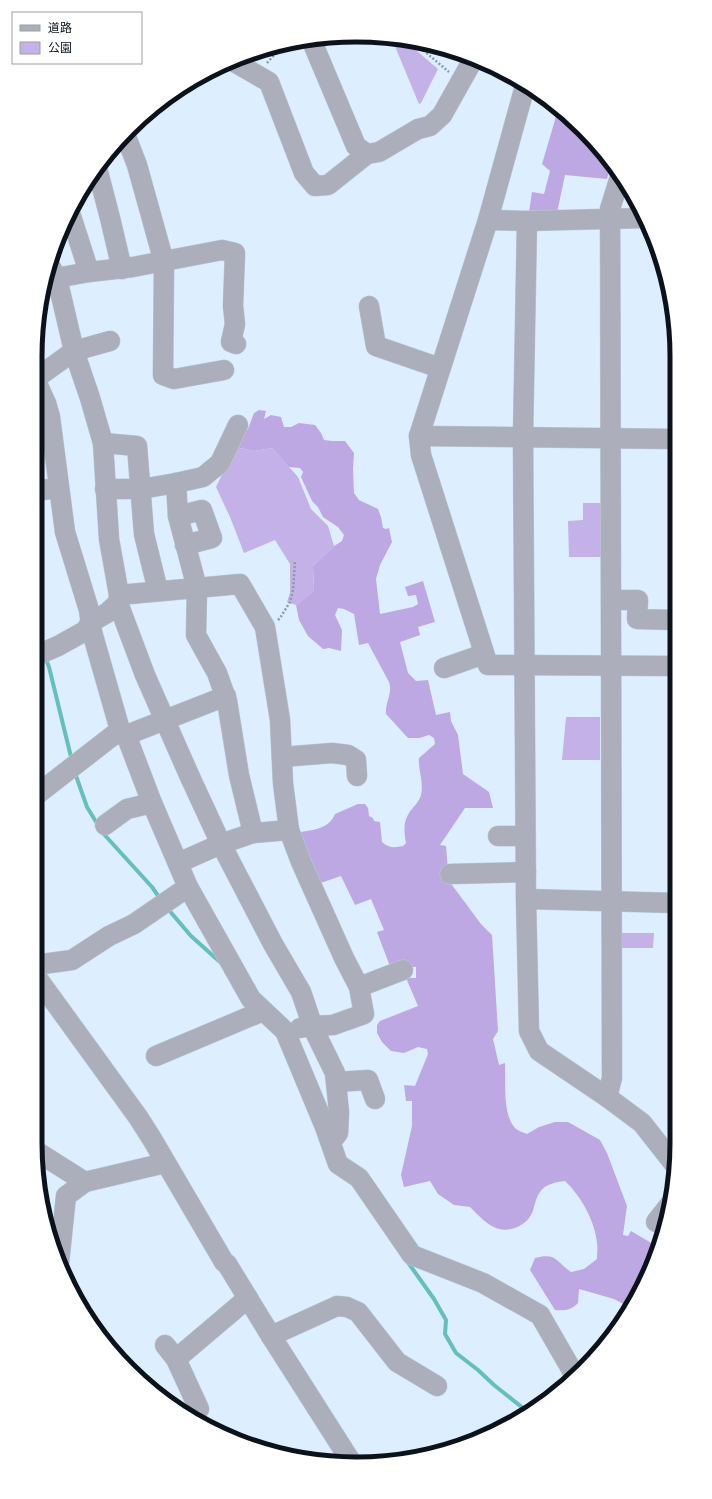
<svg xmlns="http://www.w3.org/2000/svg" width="712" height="1499" font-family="Lato,'Noto Sans JP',sans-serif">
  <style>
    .green { fill: #c4b1e7 }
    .forest { fill: #bda8e4 }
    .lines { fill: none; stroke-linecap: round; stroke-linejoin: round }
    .stream { stroke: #64bfbe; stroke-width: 4 }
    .minor-casing { stroke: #bbcbda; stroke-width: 21 }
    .path { stroke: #8c99a7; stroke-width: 2.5; stroke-dasharray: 2 2; stroke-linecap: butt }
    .minor { stroke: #acafbb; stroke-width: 20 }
    .rim { fill: none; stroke: #0b121a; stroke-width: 5 }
  </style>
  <rect width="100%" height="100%" fill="#dceeff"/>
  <g class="green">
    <polygon points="392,39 404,40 438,69 421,103 419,104"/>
    <polygon points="235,447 254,451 272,448 298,477 311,509 328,526 334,546 313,566 314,591 296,605 287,602 290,593 290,564 275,540 244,553 230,517 216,487"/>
    <polygon points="583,503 603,503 602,557 569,557 568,521 583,520"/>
    <polygon points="566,717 600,717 600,760 562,760"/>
    <polygon points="619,933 654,933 653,948 619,948"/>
  </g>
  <g class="forest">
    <path d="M557,107L571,121L569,125C584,137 601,147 612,162L607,179L565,175L557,213L529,212L532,192L544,194L550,171L542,164L555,120Z"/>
    <path d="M259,410L266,411L264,419L271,415L281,417L284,427H291L299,423L315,425L321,433L324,440L332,441H345L354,453L353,469L354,493L359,500L378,509L381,517L383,528L386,529L389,528L392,542L380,565L376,579L380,614L413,607L418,604L416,595L408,596L405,587L423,581L435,622L418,627L420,635L400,642L408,673L416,681L428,680L436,715L450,712L451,721L458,735L463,774L489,792L493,808H465L440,845L446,846L449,881L481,924L492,935L498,1031L493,1039L499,1065L505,1063C506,1081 502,1114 515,1128C518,1131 523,1132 527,1134L539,1127L555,1122H568L600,1140L607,1153L627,1206L623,1235L628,1236L631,1231L658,1247L653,1266L627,1306L614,1299L579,1289L578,1303C571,1310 565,1311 555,1310L530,1270L535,1258C557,1252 556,1262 571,1272L584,1269L597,1259C597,1254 598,1248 597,1243C595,1221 581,1196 565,1181C556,1182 545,1184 540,1192C535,1198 535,1208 531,1215C525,1226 509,1233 496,1228C486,1224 478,1215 470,1207L454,1205L438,1194L430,1181L404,1187L401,1175L412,1126V1101H406L404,1085L415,1086L428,1054L427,1049L418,1047L404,1053L391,1051L382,1042L377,1033V1025L380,1021L418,1006L406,978H416V967H399L391,969L377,932L384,930L371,899L355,905L341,876L315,885L295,833C310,830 329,830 335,814L358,804H365L368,808L369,816L373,818L374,821L380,822L382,842C389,848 394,848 403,846L406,843C404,833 403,822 409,813C413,807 419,802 421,795C424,782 418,770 419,758L435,744L434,738L429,735L419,738H408L386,714C385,702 393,694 389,682L368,643L359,645L354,614L344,609L338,608L335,615L342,630L341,651L329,648L323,649L308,636L299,620L296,605L314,591L313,566L334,546L342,541L344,535L338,527L323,517L318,507L312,501L301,477L303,472L300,468L289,467L272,448L254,451L235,447L239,436L248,429L254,413Z"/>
  </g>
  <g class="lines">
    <g class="stream">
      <polyline points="35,629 42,647"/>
      <polyline points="45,657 49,667 72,761"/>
      <polyline points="75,773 87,807 98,825"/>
      <polyline points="101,831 152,887 161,900"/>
      <polyline points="168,909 191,936 220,962"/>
      <polyline points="407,1261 434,1299 446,1320 445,1334 456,1353 478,1370 494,1385 528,1412"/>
    </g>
    <defs>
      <g id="minor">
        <polyline points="311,39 356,146 367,154 379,152 418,129 430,126 442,115 474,58"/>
        <polyline points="233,59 236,63 269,82 304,173 315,186 328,185 367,154"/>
        <polyline points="525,86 488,220 419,436 421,455 488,665 675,666"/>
        <polyline points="125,134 137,165 164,262 163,375 174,379 224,370"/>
        <polyline points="97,168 110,218 122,269"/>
        <polyline points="70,213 89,272"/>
        <polyline points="488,220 527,221 644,218"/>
        <polyline points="527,221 523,436 526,899 529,1031 539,1051 607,1097 642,1123 675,1165"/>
        <polyline points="45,280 89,272 133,267 222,250 235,253 233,306 235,324 231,342 236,344"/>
        <polyline points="369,306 376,346 440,368"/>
        <polyline points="35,379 46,403 50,417 65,532 89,610 92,632 120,730 128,740 152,803 188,887 251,999 285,1031 325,1127 338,1164 359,1178 412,1255 483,1283 540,1315 574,1374"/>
        <polyline points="35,379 74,351 110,341"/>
        <polyline points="419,436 675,439"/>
        <polyline points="103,443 137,446 144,534 158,591"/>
        <polyline points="176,483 203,477 220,463 238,425"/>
        <polyline points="105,489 141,489 176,483 178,516"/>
        <polyline points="35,491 58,488"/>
        <polyline points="185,545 212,538 202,510 178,516 197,588 196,635 217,673 227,701 239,775 253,833"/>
        <polyline points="119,595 240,584 265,627 280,720 283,783 289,830 253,833 221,844 178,863"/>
        <polyline points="611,600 638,600 637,619 675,620"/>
        <polyline points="118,603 145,675 190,777 221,844 273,944 301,992 314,1030 335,1073 339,1112 338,1133 331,1142"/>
        <polyline points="35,656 58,646 85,631 91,622 107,613 118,603 119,595 109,539 103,443 90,398 74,351 57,278 50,266"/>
        <polyline points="444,668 484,654"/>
        <polyline points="124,736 226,696"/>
        <polyline points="282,757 332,753 348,755 356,760 357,776"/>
        <polyline points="35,796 120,730"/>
        <polyline points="105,825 127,809 152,803"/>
        <polyline points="289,830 301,862 344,958 359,987 364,1014 333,1025 312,1026 300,1028"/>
        <polyline points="498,836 525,836"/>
        <polyline points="450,874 526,872"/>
        <polyline points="526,899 676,903"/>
        <polyline points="35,965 72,960 109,936 134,924 188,887"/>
        <polyline points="35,975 138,1117 152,1139 224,1262 227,1264 271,1336 350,1460"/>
        <polyline points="359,987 403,970"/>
        <polyline points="156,1056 263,1011"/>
        <polyline points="336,1082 368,1080 375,1099"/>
        <path d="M607,1097L612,1078C609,791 612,505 610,219V209L620,177"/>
        <polyline points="36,1151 85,1182 165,1163"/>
        <polyline points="656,1222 671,1203"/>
        <polyline points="59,1263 66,1196 85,1182"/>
        <polyline points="271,1336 337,1306 347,1307 358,1312 397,1362 437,1386"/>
        <polyline points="165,1345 176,1359 199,1409"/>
        <polyline points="176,1359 248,1298"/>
      </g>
    </defs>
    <use href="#minor" class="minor-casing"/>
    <g class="path">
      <polyline points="411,40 449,72"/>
      <polyline points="267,63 284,44"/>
      <polyline points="278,620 280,618 290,602 293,590 295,562"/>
    </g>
    <use href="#minor" class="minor"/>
  </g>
  <path d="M0 0H712V1499H0ZM356 42H356A314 314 0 0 1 670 356V1143A314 314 0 0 1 356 1457H356A314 314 0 0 1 42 1143V356A314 314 0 0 1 356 42Z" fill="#fff" fill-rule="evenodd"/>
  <path class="rim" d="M356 42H356A314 314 0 0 1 670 356V1143A314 314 0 0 1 356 1457H356A314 314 0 0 1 42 1143V356A314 314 0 0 1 356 42Z"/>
  <rect x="12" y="12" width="130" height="52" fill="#ffffff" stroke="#9da0a3"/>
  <rect x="20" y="25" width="20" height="6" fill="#acafbb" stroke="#9da0a3"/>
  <text x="48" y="32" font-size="12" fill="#0b121a">道路</text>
  <rect x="20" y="42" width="20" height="12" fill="#c4b1e7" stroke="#9da0a3"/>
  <text x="48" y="52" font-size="12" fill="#0b121a">公園</text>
</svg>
